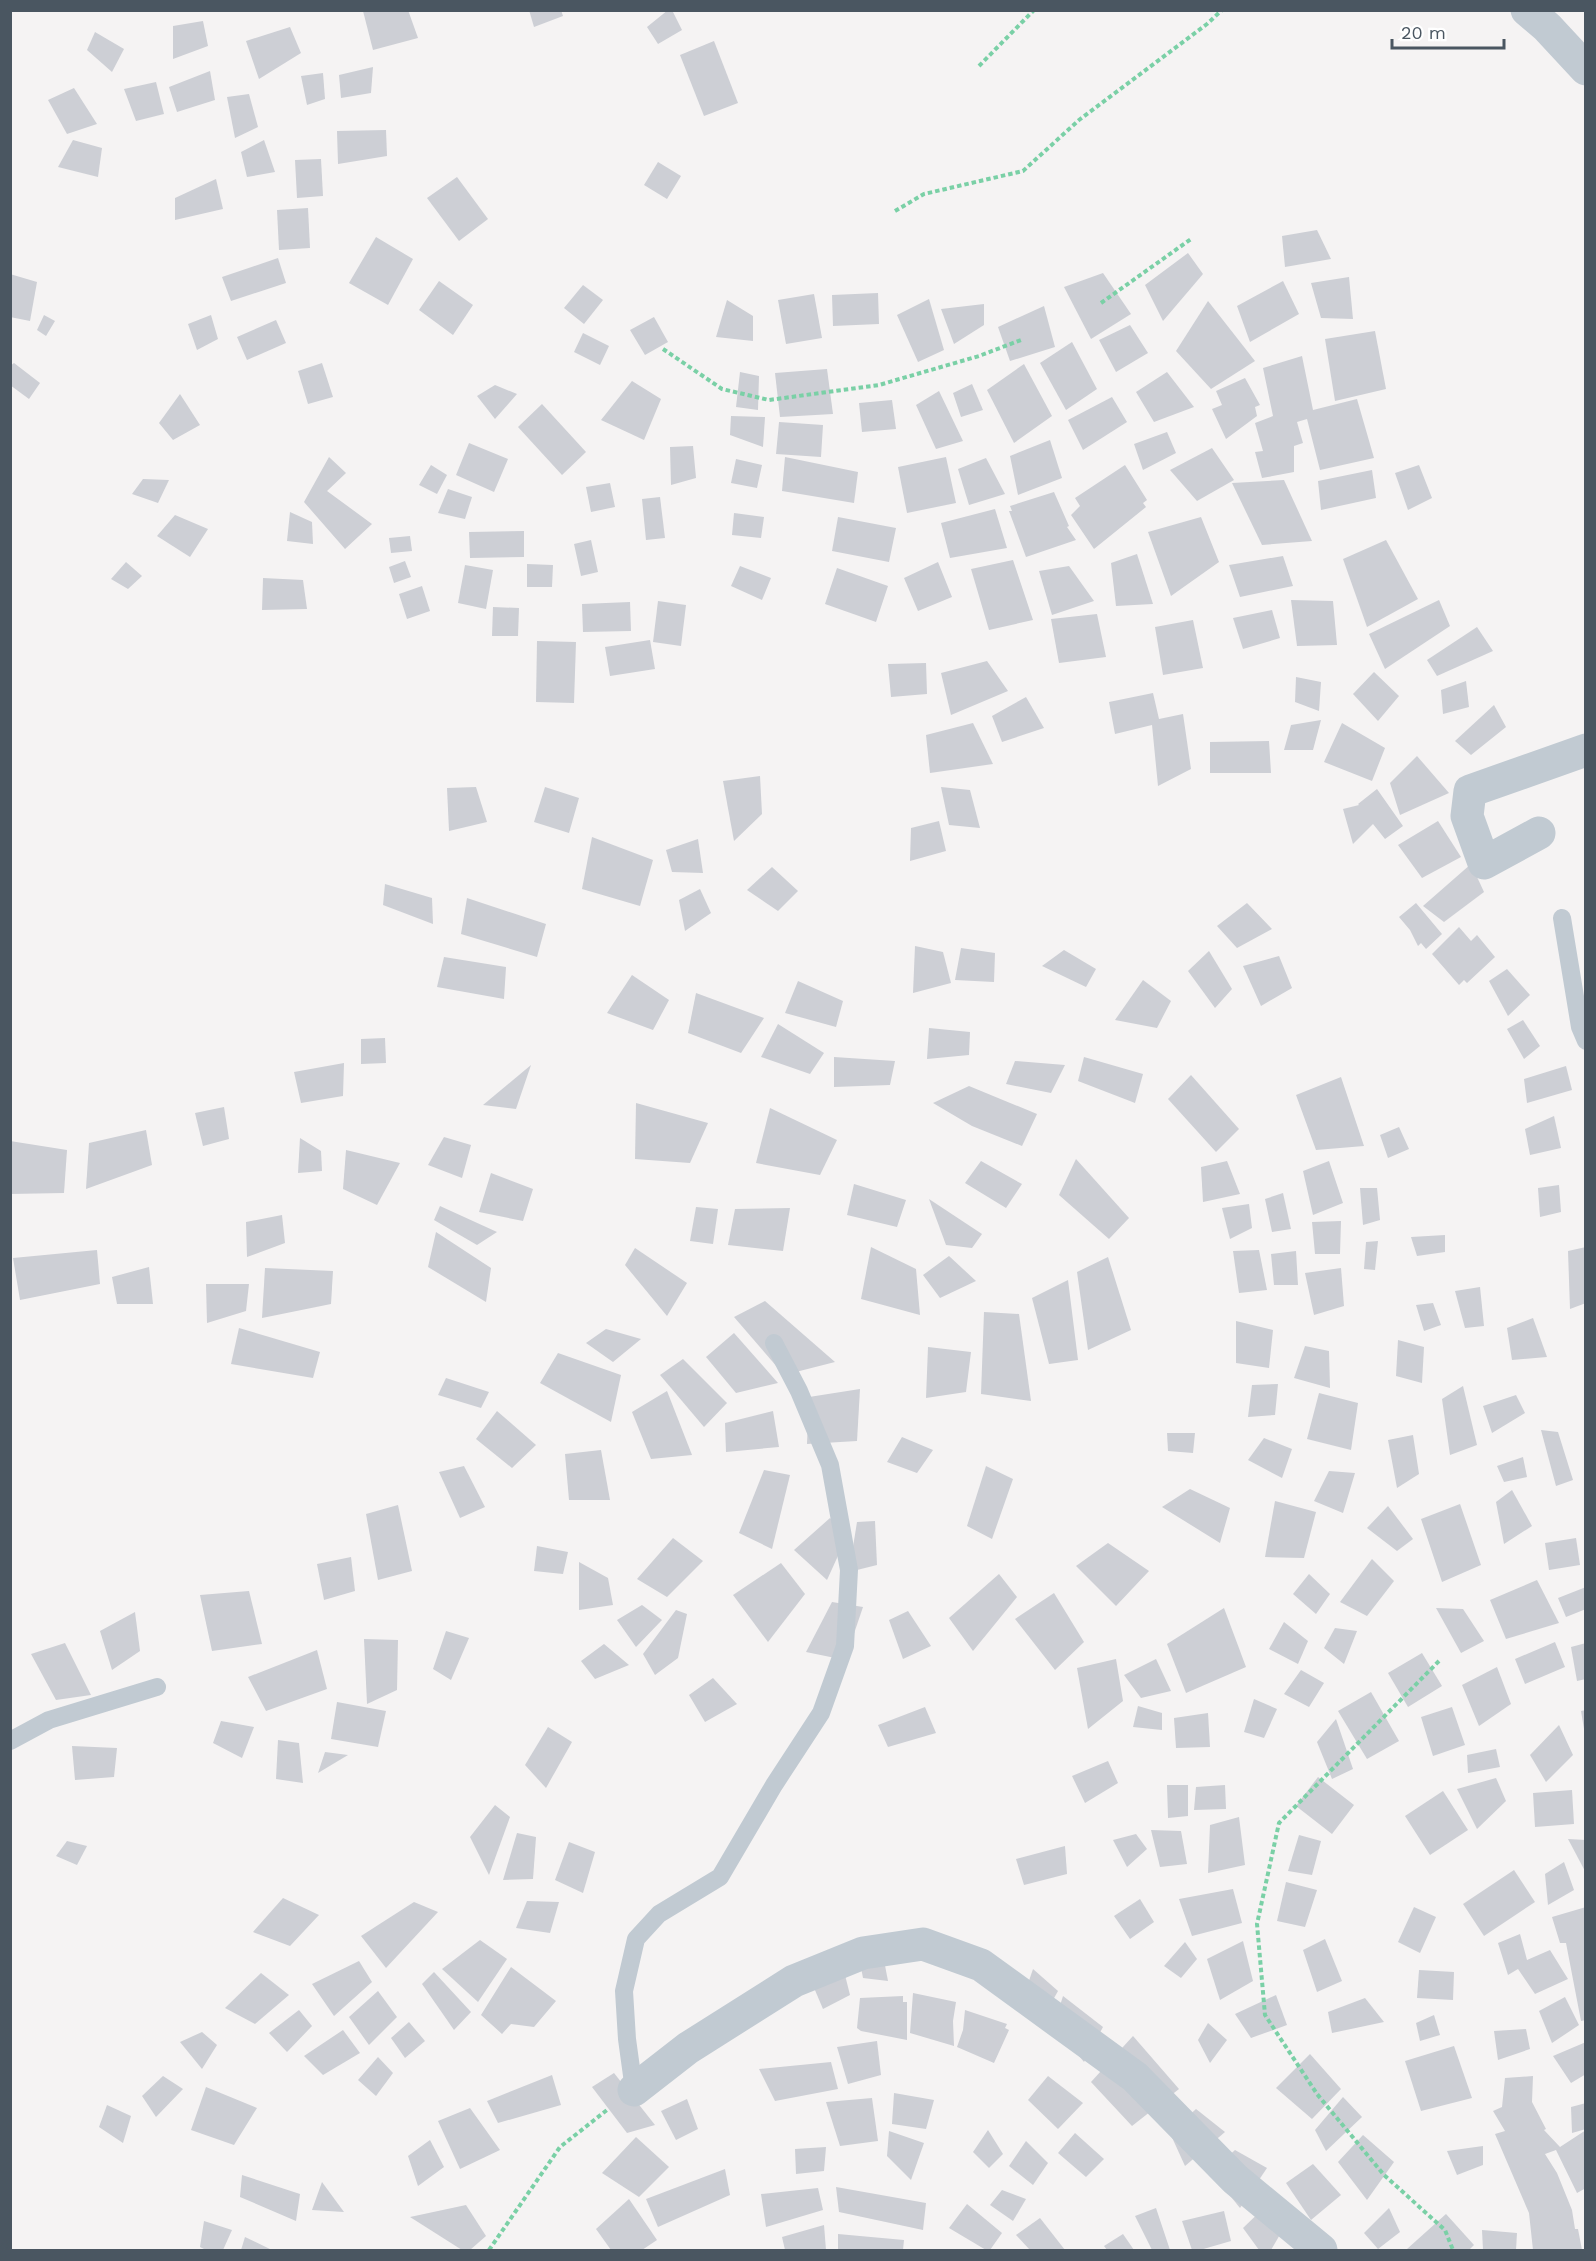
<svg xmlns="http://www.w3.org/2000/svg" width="1596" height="2261" font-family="'Work Sans',sans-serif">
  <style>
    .building { fill: #cdcfd5 }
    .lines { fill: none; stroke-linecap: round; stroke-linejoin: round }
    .path { stroke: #7ad0a6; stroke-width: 4; stroke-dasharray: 4.5 3; stroke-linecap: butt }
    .service { stroke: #c1cad2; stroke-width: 18 }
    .minor { stroke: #c1cad2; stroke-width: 33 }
  </style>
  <rect width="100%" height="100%" fill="#f5f3f3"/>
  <g class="building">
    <polygon points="370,10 408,10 418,38 373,50 363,11"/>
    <polygon points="529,10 561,10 563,16 534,27"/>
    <polygon points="668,10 672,10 682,30 658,44 647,27"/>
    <polygon points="203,21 208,46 173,59 173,26"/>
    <polygon points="290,27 301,53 259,79 246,41"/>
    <polygon points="95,32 124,49 112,72 87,50"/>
    <polygon points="714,41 738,103 704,116 680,55"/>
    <polygon points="373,67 371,93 341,98 339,75"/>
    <polygon points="210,71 215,100 177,112 169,87"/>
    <polygon points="323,73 325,99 307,105 301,76"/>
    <polygon points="156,82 164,114 136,121 124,89"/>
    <polygon points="74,88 97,124 67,134 48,100"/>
    <polygon points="249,94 258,127 235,138 227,97"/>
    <polygon points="386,130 387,156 338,164 337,131"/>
    <polygon points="73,140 102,148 98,177 58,167"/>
    <polygon points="264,140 275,172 247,177 241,152"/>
    <polygon points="321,159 323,196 297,198 295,160"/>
    <polygon points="658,162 681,176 667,199 644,185"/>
    <polygon points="457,177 488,219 459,241 427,198"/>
    <polygon points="216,179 223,209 175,220 175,198"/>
    <polygon points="308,208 310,248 279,250 277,210"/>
    <polygon points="1317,230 1331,259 1285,267 1282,236"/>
    <polygon points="376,237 413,259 388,305 349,283"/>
    <polygon points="1188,253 1203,274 1163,321 1145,285"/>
    <polygon points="278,258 286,283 231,301 222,277"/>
    <polygon points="1103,273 1131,314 1091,339 1064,287"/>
    <polygon points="10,274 37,282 30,321 10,317"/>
    <polygon points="1349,277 1353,319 1321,318 1311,283"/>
    <polygon points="439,281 473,305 453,335 419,310"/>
    <polygon points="1283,281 1299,314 1250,342 1237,306"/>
    <polygon points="583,285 603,300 584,324 564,308"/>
    <polygon points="878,293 879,324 833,326 832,295"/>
    <polygon points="814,294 822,338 786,344 778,300"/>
    <polygon points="929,299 944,350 918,362 897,315"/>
    <polygon points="727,300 753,316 753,341 716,337"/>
    <polygon points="1208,301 1255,361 1211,389 1176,351"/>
    <polygon points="984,304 984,325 954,344 941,309"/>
    <polygon points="1044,306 1055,347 1010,361 998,327"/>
    <polygon points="44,315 55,321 46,336 37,330"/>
    <polygon points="211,315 218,339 197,350 188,324"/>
    <polygon points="654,317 668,342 645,355 630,330"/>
    <polygon points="276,320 286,343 247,360 237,337"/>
    <polygon points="1130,325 1148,353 1116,372 1099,340"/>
    <polygon points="1375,331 1386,389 1335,401 1325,339"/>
    <polygon points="583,333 609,346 600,365 574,352"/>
    <polygon points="1072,342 1097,389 1066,410 1040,363"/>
    <polygon points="1302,356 1313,410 1357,399 1374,458 1320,470 1307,419 1297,422 1303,443 1294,446 1294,472 1262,478 1255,452 1263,451 1255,423 1273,416 1263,368"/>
    <polygon points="14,363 40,383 29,399 10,385 10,366"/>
    <polygon points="322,363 333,397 308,404 298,371"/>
    <polygon points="1024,364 1052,416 1014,443 987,390"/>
    <polygon points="827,369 833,414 780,417 775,373"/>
    <polygon points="740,372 759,376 758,410 736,407"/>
    <polygon points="1167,372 1194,407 1154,422 1136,392"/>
    <polygon points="1245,378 1260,405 1255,407 1257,416 1226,439 1212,409 1222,405 1216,391"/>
    <polygon points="632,381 661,399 644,440 601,420"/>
    <polygon points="972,384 983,410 961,417 953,393"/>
    <polygon points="495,385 517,394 495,419 477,396"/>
    <polygon points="939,391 963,441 936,449 916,405"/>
    <polygon points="180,394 200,425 173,440 159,423"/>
    <polygon points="1112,397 1127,422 1083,450 1068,420"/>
    <polygon points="892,400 896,429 862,432 859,403"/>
    <polygon points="542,404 586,452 562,475 518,427"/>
    <polygon points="731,416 765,417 763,447 730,435"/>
    <polygon points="779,422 823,425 821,457 776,454"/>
    <polygon points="1167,432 1176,453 1143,470 1134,444"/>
    <polygon points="1050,440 1062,478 1018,495 1010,456"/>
    <polygon points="469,443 508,459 494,492 456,475"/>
    <polygon points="693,446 696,478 671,485 670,447"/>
    <polygon points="1212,448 1234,480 1197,501 1170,470"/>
    <polygon points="329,457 346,473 327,491 372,524 345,549 304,502"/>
    <polygon points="785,457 858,472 854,503 782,491"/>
    <polygon points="946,457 956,503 907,513 898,467"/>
    <polygon points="986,458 1005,494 969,505 958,469"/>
    <polygon points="736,459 762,465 757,488 731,483"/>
    <polygon points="431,465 447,475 437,494 419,485"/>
    <polygon points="1125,465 1147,500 1143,503 1146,507 1094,549 1071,515 1080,506 1075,498"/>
    <polygon points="1419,465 1432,498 1408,510 1395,473"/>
    <polygon points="1372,470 1376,498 1321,510 1318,481"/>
    <polygon points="143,479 169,480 158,503 132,494"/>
    <polygon points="1284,480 1312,541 1262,545 1232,483"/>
    <polygon points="610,483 615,507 591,512 586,487"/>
    <polygon points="448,489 472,497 465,519 438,513"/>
    <polygon points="1054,492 1069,526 1067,527 1076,540 1026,557 1009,511 1012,511 1010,506"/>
    <polygon points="660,497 665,538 646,540 642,499"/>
    <polygon points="995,509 1007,548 950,558 941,523"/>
    <polygon points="290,512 312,522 313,544 287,541"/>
    <polygon points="734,513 764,517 761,538 732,535"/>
    <polygon points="175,515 208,529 190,557 157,536"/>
    <polygon points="838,517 896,528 889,562 832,551"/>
    <polygon points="1201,517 1219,562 1171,596 1148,532"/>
    <polygon points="524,531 524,557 470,558 469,532"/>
    <polygon points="410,536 412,551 391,553 389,538"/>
    <polygon points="591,540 598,572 581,576 574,544"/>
    <polygon points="1386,540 1418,599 1367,627 1343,559"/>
    <polygon points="1137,554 1153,604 1116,606 1111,563"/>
    <polygon points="1283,556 1293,586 1240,597 1229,565"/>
    <polygon points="1013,560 1033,620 989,630 971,569"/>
    <polygon points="405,561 411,577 394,583 389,567"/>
    <polygon points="126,562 142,576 128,589 111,579"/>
    <polygon points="938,562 952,597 918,611 904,578"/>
    <polygon points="527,564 553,565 552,587 527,587"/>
    <polygon points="465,565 493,570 486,609 458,603"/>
    <polygon points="740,566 771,578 762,600 731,586"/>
    <polygon points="1069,566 1094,601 1052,615 1039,571"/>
    <polygon points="837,568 888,586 876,622 825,604"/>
    <polygon points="263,578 303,580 307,609 262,610"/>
    <polygon points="422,586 430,611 407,619 399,594"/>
    <polygon points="1291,600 1333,601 1337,645 1297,646"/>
    <polygon points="1439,600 1450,626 1385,669 1369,634"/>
    <polygon points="658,601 686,605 681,646 653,642"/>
    <polygon points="630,602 631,631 583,632 582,604"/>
    <polygon points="493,607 519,608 518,636 492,636"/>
    <polygon points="1272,610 1280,638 1243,649 1233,618"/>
    <polygon points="1097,614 1106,657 1059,663 1051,619"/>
    <polygon points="1193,620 1203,668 1163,675 1155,627"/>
    <polygon points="1477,627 1493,651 1437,676 1427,660"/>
    <polygon points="650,640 655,669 610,676 605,647"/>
    <polygon points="537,641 576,642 574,703 536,702"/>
    <polygon points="987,661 1008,691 951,715 941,673"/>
    <polygon points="926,663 927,694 891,697 888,664"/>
    <polygon points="1374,672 1399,696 1378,721 1353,694"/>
    <polygon points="1296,677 1321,682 1319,711 1295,702"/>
    <polygon points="1466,681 1469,707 1443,714 1441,690"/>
    <polygon points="1153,693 1159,719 1183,714 1191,769 1158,786 1152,725 1115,734 1109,702"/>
    <polygon points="1026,697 1044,728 1002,742 992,716"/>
    <polygon points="1494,705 1506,727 1471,755 1455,741"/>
    <polygon points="1321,720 1313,750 1284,750 1291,725"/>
    <polygon points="973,723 993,764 930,773 926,735"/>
    <polygon points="1342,723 1385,748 1372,781 1324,762"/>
    <polygon points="1269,741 1271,773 1210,773 1210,742"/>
    <polygon points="1417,756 1449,793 1400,815 1390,783"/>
    <polygon points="760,776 762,814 734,841 723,781"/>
    <polygon points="476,787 487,822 449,831 447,788"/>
    <polygon points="545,787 579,798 569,833 534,822"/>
    <polygon points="941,787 970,790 980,828 949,825"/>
    <polygon points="1377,789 1403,826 1385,839 1373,824 1353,844 1343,809 1359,805 1358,804"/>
    <polygon points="939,821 946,851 910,861 911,828"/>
    <polygon points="1438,821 1461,857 1422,878 1398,845"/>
    <polygon points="592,837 653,860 640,906 582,889"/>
    <polygon points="698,839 703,873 672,872 666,850"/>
    <polygon points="1471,864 1484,892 1444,922 1423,906"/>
    <polygon points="772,867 798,891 778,911 747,890"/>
    <polygon points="385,884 432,898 433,924 383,905"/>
    <polygon points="700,889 711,913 685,931 679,900"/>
    <polygon points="467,898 546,924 537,957 461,934"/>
    <polygon points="1247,903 1272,929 1237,948 1217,926"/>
    <polygon points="1416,903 1442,934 1426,949 1421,943 1418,946 1410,930 1399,917"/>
    <polygon points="1459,927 1471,941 1477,935 1495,957 1467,983 1464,980 1459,985 1432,954"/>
    <polygon points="915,946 943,952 951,983 913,993"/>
    <polygon points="961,948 995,953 994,982 955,980"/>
    <polygon points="1064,950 1096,969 1086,987 1042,966"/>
    <polygon points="1209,951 1232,989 1215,1008 1188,971"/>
    <polygon points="1279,956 1292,988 1261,1006 1243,966"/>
    <polygon points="444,957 506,967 504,999 437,987"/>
    <polygon points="1507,969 1530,995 1508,1016 1489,981"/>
    <polygon points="632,975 669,1000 653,1030 607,1013"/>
    <polygon points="1143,980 1171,1001 1157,1028 1115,1020"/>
    <polygon points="798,981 843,1001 836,1027 785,1013"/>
    <polygon points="696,993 764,1018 741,1053 688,1033"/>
    <polygon points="1523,1020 1540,1046 1524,1059 1507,1029"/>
    <polygon points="778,1024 824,1053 810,1074 761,1057"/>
    <polygon points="929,1028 970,1032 969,1055 927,1059"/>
    <polygon points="385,1038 386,1063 361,1064 361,1039"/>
    <polygon points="834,1057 895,1061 890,1085 834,1087"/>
    <polygon points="1084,1057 1143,1074 1135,1103 1078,1081"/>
    <polygon points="1015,1061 1065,1065 1051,1093 1006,1084"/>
    <polygon points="344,1063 343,1096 301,1103 294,1072"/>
    <polygon points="531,1065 516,1109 483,1105"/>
    <polygon points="1566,1066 1572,1090 1527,1103 1524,1079"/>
    <polygon points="1191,1075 1239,1129 1216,1152 1168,1099"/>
    <polygon points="1341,1077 1364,1146 1316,1150 1296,1095"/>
    <polygon points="969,1086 1037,1114 1022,1146 972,1126 933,1103"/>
    <polygon points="636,1103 708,1123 690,1163 635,1159"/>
    <polygon points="224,1107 229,1139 203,1146 195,1113"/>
    <polygon points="770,1108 837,1140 820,1175 756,1163"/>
    <polygon points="1554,1116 1561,1148 1530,1155 1525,1129"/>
    <polygon points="1399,1127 1409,1149 1388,1158 1380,1135"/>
    <polygon points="146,1130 152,1165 86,1189 89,1143"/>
    <polygon points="444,1137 471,1145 462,1178 428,1165"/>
    <polygon points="300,1138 321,1151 322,1171 298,1173"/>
    <polygon points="10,1141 67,1150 64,1193 10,1194"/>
    <polygon points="346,1150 400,1163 377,1205 343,1189"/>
    <polygon points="1076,1159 1129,1218 1109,1239 1059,1195"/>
    <polygon points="981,1161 1022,1184 1006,1208 965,1183"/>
    <polygon points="1227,1161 1240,1194 1203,1202 1201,1167"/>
    <polygon points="1329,1161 1343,1203 1313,1215 1303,1171"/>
    <polygon points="491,1173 533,1189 523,1221 479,1212"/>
    <polygon points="854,1184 906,1200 897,1227 847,1215"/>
    <polygon points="1559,1185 1561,1212 1540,1217 1538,1188"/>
    <polygon points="1360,1188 1377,1188 1380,1220 1363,1225"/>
    <polygon points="1283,1193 1291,1229 1272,1232 1265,1199"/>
    <polygon points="929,1199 982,1234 972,1248 946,1245"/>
    <polygon points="1249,1204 1252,1228 1230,1239 1222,1208"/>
    <polygon points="440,1206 497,1232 477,1245 434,1220"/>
    <polygon points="696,1207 718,1209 713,1244 690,1241"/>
    <polygon points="790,1208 783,1251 728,1245 735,1209"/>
    <polygon points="282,1215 285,1243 247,1257 246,1222"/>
    <polygon points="1341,1221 1340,1254 1315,1254 1312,1222"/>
    <polygon points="436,1232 491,1268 486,1302 428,1267"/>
    <polygon points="1445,1235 1445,1252 1417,1256 1411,1237"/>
    <polygon points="1378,1241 1375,1270 1364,1269 1366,1242"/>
    <polygon points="871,1247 916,1269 920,1315 861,1299"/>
    <polygon points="1586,1247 1586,1303 1570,1309 1568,1251"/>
    <polygon points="635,1248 687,1283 667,1316 625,1265"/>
    <polygon points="97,1250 100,1284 20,1300 13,1258"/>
    <polygon points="1259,1250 1267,1290 1239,1293 1233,1251"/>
    <polygon points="1296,1251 1298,1285 1274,1285 1271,1254"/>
    <polygon points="949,1256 976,1281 940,1298 923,1275"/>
    <polygon points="1108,1257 1131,1330 1088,1350 1077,1272"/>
    <polygon points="149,1267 153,1304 117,1304 112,1277"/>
    <polygon points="265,1268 333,1271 331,1304 262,1318"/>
    <polygon points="1341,1268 1344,1306 1314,1315 1305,1273"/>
    <polygon points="1068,1280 1078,1360 1049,1364 1032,1298"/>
    <polygon points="206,1284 249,1284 246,1311 207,1323"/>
    <polygon points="1480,1287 1484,1326 1465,1328 1455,1291"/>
    <polygon points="765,1301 835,1362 784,1375 734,1317"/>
    <polygon points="1433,1303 1441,1325 1424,1331 1416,1305"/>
    <polygon points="984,1312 1019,1314 1031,1401 981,1394"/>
    <polygon points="1533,1318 1547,1357 1512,1360 1507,1328"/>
    <polygon points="1236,1321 1273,1330 1269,1368 1236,1363"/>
    <polygon points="239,1328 320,1352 313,1378 231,1364"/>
    <polygon points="606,1329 641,1339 613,1362 586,1343"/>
    <polygon points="734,1333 778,1383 736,1393 706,1357"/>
    <polygon points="1398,1340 1424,1347 1422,1383 1396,1376"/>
    <polygon points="1305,1346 1329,1351 1330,1388 1294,1378"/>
    <polygon points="928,1347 971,1352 966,1392 926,1398"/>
    <polygon points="558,1353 621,1375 611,1422 540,1383"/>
    <polygon points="683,1359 727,1403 704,1427 660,1375"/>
    <polygon points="446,1378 489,1392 481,1408 438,1395"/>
    <polygon points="1278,1384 1275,1415 1248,1417 1252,1385"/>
    <polygon points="1463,1386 1477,1445 1450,1455 1442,1399"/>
    <polygon points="860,1389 857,1441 807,1444 809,1397"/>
    <polygon points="667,1391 692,1455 651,1459 632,1412"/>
    <polygon points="1319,1393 1358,1403 1351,1450 1307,1439"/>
    <polygon points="1516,1395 1525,1413 1492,1433 1483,1406"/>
    <polygon points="497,1411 536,1445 512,1468 476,1439"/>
    <polygon points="773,1411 779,1447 726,1452 725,1423"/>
    <polygon points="1541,1430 1558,1432 1573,1480 1556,1486"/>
    <polygon points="1167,1433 1195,1433 1193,1453 1168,1451"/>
    <polygon points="1413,1435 1419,1474 1397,1488 1388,1440"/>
    <polygon points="902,1437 933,1450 917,1473 887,1462"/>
    <polygon points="1264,1438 1292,1449 1282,1478 1248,1460"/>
    <polygon points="601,1450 610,1500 569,1500 565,1454"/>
    <polygon points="1523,1457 1527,1477 1504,1482 1497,1466"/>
    <polygon points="464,1466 485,1507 460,1518 439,1472"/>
    <polygon points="986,1466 1013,1479 992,1539 967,1526"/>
    <polygon points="764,1470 790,1475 772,1549 739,1533"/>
    <polygon points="1329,1471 1355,1473 1343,1513 1314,1501"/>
    <polygon points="1190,1489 1230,1508 1220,1543 1162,1507"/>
    <polygon points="1512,1490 1532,1526 1504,1544 1496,1502"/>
    <polygon points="1275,1501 1316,1512 1304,1558 1265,1557"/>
    <polygon points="1460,1504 1481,1565 1442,1582 1421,1519"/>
    <polygon points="398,1505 412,1571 378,1580 366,1514"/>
    <polygon points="1388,1506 1413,1539 1397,1551 1367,1528"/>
    <polygon points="830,1518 847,1536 827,1580 794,1550"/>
    <polygon points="875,1521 877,1565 849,1572 857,1522"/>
    <polygon points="673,1538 703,1561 667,1597 637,1579"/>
    <polygon points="1576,1538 1580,1565 1549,1570 1545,1543"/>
    <polygon points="1108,1543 1149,1571 1116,1606 1076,1566"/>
    <polygon points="537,1546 568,1552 563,1574 534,1571"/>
    <polygon points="351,1557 355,1591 324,1600 317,1564"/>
    <polygon points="1372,1559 1394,1581 1367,1616 1340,1602"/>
    <polygon points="579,1562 608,1578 613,1605 579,1610"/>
    <polygon points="781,1563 805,1594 768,1642 733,1595"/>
    <polygon points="999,1574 1017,1597 973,1651 949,1618"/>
    <polygon points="1309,1574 1330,1594 1316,1614 1293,1594"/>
    <polygon points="1537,1580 1559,1623 1506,1639 1490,1600"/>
    <polygon points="1586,1587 1586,1609 1566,1617 1558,1598"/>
    <polygon points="249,1591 262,1644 212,1651 200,1595"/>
    <polygon points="1054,1593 1084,1642 1055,1670 1015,1619"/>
    <polygon points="832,1602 863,1607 845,1660 806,1652"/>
    <polygon points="642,1605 662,1620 636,1647 617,1620"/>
    <polygon points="1224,1608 1246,1667 1186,1693 1167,1644"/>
    <polygon points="1436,1608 1463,1609 1484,1641 1461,1653"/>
    <polygon points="676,1610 687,1614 678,1658 655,1675 643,1654"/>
    <polygon points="908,1611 931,1646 903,1659 889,1620"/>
    <polygon points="135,1612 140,1651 112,1670 100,1631"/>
    <polygon points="1284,1622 1308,1641 1298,1664 1269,1649"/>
    <polygon points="1335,1628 1357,1631 1344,1664 1324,1648"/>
    <polygon points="446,1631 469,1638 451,1680 433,1669"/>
    <polygon points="364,1639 398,1640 397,1690 367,1704"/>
    <polygon points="1555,1642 1565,1667 1525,1684 1515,1659"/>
    <polygon points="65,1643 91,1695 56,1700 31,1654"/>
    <polygon points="1586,1643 1586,1679 1577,1681 1571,1647"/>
    <polygon points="604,1644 629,1665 595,1679 581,1661"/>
    <polygon points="317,1650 327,1689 266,1711 248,1677"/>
    <polygon points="1422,1653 1442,1686 1408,1707 1388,1673"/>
    <polygon points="1116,1659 1123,1701 1088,1729 1077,1668"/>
    <polygon points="1156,1659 1171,1691 1141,1698 1124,1675"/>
    <polygon points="1497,1667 1511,1704 1479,1726 1462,1685"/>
    <polygon points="1301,1670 1324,1683 1309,1707 1284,1694"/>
    <polygon points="713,1678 737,1704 705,1722 689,1695"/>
    <polygon points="1371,1692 1399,1741 1367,1759 1338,1711"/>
    <polygon points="1254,1699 1277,1709 1264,1738 1244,1732"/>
    <polygon points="337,1702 386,1711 378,1747 331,1739"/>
    <polygon points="1138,1706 1162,1713 1162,1730 1133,1727"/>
    <polygon points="925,1707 936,1733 888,1747 878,1725"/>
    <polygon points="1452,1707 1465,1745 1433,1756 1421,1717"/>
    <polygon points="1586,1710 1586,1729 1584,1729 1581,1711"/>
    <polygon points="1208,1713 1210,1747 1176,1748 1174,1718"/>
    <polygon points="1336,1719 1353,1769 1332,1779 1317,1742"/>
    <polygon points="221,1721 254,1727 242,1758 213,1743"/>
    <polygon points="1559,1725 1573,1755 1546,1782 1530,1755"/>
    <polygon points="548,1727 572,1742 546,1788 525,1765"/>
    <polygon points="278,1740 299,1743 303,1783 276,1779"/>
    <polygon points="72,1746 117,1748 114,1777 75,1780"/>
    <polygon points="1496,1749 1500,1767 1468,1773 1467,1755"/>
    <polygon points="325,1752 348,1755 318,1773"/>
    <polygon points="1108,1761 1118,1783 1085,1803 1072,1776"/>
    <polygon points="1318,1777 1354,1805 1332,1834 1296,1806"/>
    <polygon points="1496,1778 1506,1801 1477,1829 1457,1789"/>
    <polygon points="1167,1785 1188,1785 1188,1816 1168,1818"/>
    <polygon points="1225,1785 1226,1809 1194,1810 1196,1787"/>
    <polygon points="1572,1790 1574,1824 1535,1827 1533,1793"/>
    <polygon points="1443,1791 1468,1830 1430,1855 1405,1816"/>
    <polygon points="495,1805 510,1817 489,1875 470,1837"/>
    <polygon points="1239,1817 1245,1865 1208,1873 1210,1825"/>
    <polygon points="1151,1830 1181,1831 1187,1864 1160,1867"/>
    <polygon points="517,1833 536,1837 533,1879 503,1880"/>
    <polygon points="1136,1834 1147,1849 1127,1867 1113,1840"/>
    <polygon points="1299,1835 1321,1841 1312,1875 1288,1871"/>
    <polygon points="1568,1839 1586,1840 1586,1873"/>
    <polygon points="67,1841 87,1846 77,1865 56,1856"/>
    <polygon points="569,1842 595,1852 583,1893 555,1880"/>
    <polygon points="1065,1846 1067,1874 1024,1885 1016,1859"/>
    <polygon points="1564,1862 1574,1890 1548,1905 1545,1874"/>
    <polygon points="1514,1870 1535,1902 1484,1936 1463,1904"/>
    <polygon points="1286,1882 1317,1890 1305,1927 1277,1921"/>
    <polygon points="1233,1889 1242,1923 1192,1936 1179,1899"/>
    <polygon points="283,1898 319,1915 290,1946 253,1932"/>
    <polygon points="1140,1899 1154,1922 1130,1939 1114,1916"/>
    <polygon points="527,1901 559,1902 550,1933 516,1928"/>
    <polygon points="414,1902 438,1912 386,1968 361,1936"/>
    <polygon points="1414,1907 1436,1917 1420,1953 1398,1942"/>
    <polygon points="1586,1907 1586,2020 1581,2021 1566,1943 1560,1943 1552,1917"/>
    <polygon points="1520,1934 1527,1960 1550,1950 1568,1979 1535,1994 1518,1969 1508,1975 1498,1943"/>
    <polygon points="1325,1939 1342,1981 1317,1992 1303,1950"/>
    <polygon points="480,1940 507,1959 478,2002 442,1969"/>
    <polygon points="1243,1941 1253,1981 1220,2000 1207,1959"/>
    <polygon points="1185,1942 1197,1959 1181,1978 1164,1966"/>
    <polygon points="882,1950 888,1981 863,1978 859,1957"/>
    <polygon points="359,1961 372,1982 334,2016 312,1984"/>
    <polygon points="842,1963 850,1995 823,2009 809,1976"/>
    <polygon points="511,1967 556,2001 534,2027 511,2024 502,2034 481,2015"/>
    <polygon points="1033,1969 1058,1991 1039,2025 1021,2004"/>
    <polygon points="1419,1970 1454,1972 1453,2000 1417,1998"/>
    <polygon points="434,1972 471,2012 454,2030 422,1984"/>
    <polygon points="261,1973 289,1995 255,2024 225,2008"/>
    <polygon points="378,1991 397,2017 369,2045 349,2017"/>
    <polygon points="913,1993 956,2002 953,2021 954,2046 910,2033"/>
    <polygon points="1276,1995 1287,2025 1251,2038 1235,2014"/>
    <polygon points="903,1996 903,2002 907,2002 907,2040 861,2031 857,2028 860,1998"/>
    <polygon points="1063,1996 1103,2027 1084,2062 1054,2025"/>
    <polygon points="1565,1997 1579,2025 1552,2043 1539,2011"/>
    <polygon points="1365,1998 1384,2022 1332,2033 1328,2012"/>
    <polygon points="299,2010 312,2026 287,2052 269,2033"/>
    <polygon points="965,2010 1007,2024 1005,2028 1009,2030 994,2063 957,2047 963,2030"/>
    <polygon points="1434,2015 1440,2035 1420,2041 1416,2023"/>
    <polygon points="409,2022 425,2041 405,2058 391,2038"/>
    <polygon points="1208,2023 1227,2040 1210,2063 1198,2040"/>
    <polygon points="1526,2029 1530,2049 1498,2060 1494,2031"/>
    <polygon points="343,2030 360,2053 323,2075 304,2056"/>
    <polygon points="202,2032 217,2045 202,2069 180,2042"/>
    <polygon points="1133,2036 1179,2089 1132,2126 1091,2082"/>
    <polygon points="877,2041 881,2075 848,2084 837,2047"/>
    <polygon points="1586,2042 1586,2074 1571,2083 1553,2056"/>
    <polygon points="1454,2046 1472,2098 1421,2111 1405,2061"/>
    <polygon points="1310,2054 1341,2089 1312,2119 1276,2088"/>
    <polygon points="378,2057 393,2073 376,2096 358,2080"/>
    <polygon points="831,2062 838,2089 775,2101 759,2069"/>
    <polygon points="614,2073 655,2125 627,2133 592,2087"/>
    <polygon points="552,2075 561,2105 498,2123 487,2101"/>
    <polygon points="163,2076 183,2089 156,2117 142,2096"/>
    <polygon points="1048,2076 1083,2103 1058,2129 1028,2100"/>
    <polygon points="1533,2076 1532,2102 1546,2129 1544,2130 1560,2147 1586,2130 1586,2188 1577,2193 1556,2150 1545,2154 1557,2173 1572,2210 1575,2229 1578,2229 1582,2250 1533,2250 1529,2213 1495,2134 1505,2131 1493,2111 1502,2107 1505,2078"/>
    <polygon points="206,2087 257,2108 234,2145 191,2130"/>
    <polygon points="894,2093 934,2100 926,2129 892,2124"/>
    <polygon points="1343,2097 1362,2117 1326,2151 1315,2130"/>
    <polygon points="872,2098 878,2141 840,2146 826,2102"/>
    <polygon points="687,2099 698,2129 676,2140 661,2111"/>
    <polygon points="1586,2103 1586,2129 1572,2133 1571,2107"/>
    <polygon points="107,2105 131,2116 123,2143 99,2127"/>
    <polygon points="470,2108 500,2150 460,2169 438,2121"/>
    <polygon points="1196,2109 1225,2132 1185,2166 1170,2133"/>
    <polygon points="988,2130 1003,2154 989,2168 973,2152"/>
    <polygon points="889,2131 924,2143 911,2180 887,2156"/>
    <polygon points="1075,2133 1104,2159 1086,2177 1058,2153"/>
    <polygon points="1363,2135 1394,2162 1367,2200 1338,2162"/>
    <polygon points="636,2137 669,2167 639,2197 602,2173"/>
    <polygon points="430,2140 444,2167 418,2186 408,2156"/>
    <polygon points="1026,2141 1048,2163 1033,2185 1009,2166"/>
    <polygon points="1483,2146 1483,2165 1457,2175 1447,2151"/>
    <polygon points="826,2147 824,2171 796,2174 795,2149"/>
    <polygon points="1235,2150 1267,2168 1240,2208 1211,2172"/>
    <polygon points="1313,2164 1341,2195 1311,2220 1286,2183"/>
    <polygon points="725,2169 730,2195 658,2227 646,2199"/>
    <polygon points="242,2175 300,2194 296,2221 240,2197"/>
    <polygon points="322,2182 344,2212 312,2210"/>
    <polygon points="836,2187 926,2203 923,2230 839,2212"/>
    <polygon points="818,2188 823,2210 766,2227 761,2194"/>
    <polygon points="1002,2190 1026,2199 1013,2221 990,2205"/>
    <polygon points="1276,2196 1292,2214 1271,2250 1259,2250 1243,2228"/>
    <polygon points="629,2199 657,2240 642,2250 611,2250 596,2229"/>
    <polygon points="967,2204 1002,2233 990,2250 986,2250 949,2228"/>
    <polygon points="466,2205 486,2236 470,2250 462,2250 410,2217"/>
    <polygon points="1156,2208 1170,2250 1152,2250 1135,2216"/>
    <polygon points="1389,2208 1400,2232 1378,2249 1364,2233"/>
    <polygon points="1224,2211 1231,2241 1200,2250 1192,2250 1182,2221"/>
    <polygon points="1446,2214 1474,2245 1469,2250 1408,2250 1407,2249"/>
    <polygon points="1040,2218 1065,2250 1030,2250 1016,2235"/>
    <polygon points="204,2221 232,2230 223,2250 206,2250 200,2247"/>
    <polygon points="824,2225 826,2250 785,2250 782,2237"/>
    <polygon points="1482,2230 1517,2233 1516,2250 1483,2250"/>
    <polygon points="838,2234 904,2240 903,2250 838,2250"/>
    <polygon points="1123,2234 1134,2250 1107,2250 1104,2246"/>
    <polygon points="245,2237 272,2250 241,2250"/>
  </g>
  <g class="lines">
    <g class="path">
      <polyline points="979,66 1034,10"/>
      <polyline points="895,211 924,194 1023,171 1079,120 1207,24 1222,10"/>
      <polyline points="1101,303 1191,239"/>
      <polyline points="663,349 722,389 769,400 879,385 979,356 1021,340"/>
      <polyline points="1439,1661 1279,1823 1257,1924 1265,2015 1317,2094 1384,2175 1445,2230 1453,2250"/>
      <polyline points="489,2250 560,2147 607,2110"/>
    </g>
    <g class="service">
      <polyline points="1562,918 1580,1027 1586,1041"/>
      <polyline points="10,1741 49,1720 157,1687"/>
      <polyline points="634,2090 627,2039 624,1991 636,1939 659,1914 720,1877 774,1785 821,1713 845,1646 849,1570 830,1465 799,1391 774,1343"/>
    </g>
    <g class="minor">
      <polyline points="1527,10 1547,27 1586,69"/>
      <polyline points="1539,833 1484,863 1467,816 1470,791 1586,750"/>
      <polyline points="634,2090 688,2048 794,1981 863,1953 923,1944 981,1965 1135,2077 1235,2179 1321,2250"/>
    </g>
  </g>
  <rect width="1596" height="2261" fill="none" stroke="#4a5661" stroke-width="24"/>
  <path d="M1392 39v9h112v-9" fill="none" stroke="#4a5661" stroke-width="3"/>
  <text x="1401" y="39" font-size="18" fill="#4a5661" stroke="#ffffff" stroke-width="4.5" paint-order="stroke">20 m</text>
</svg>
